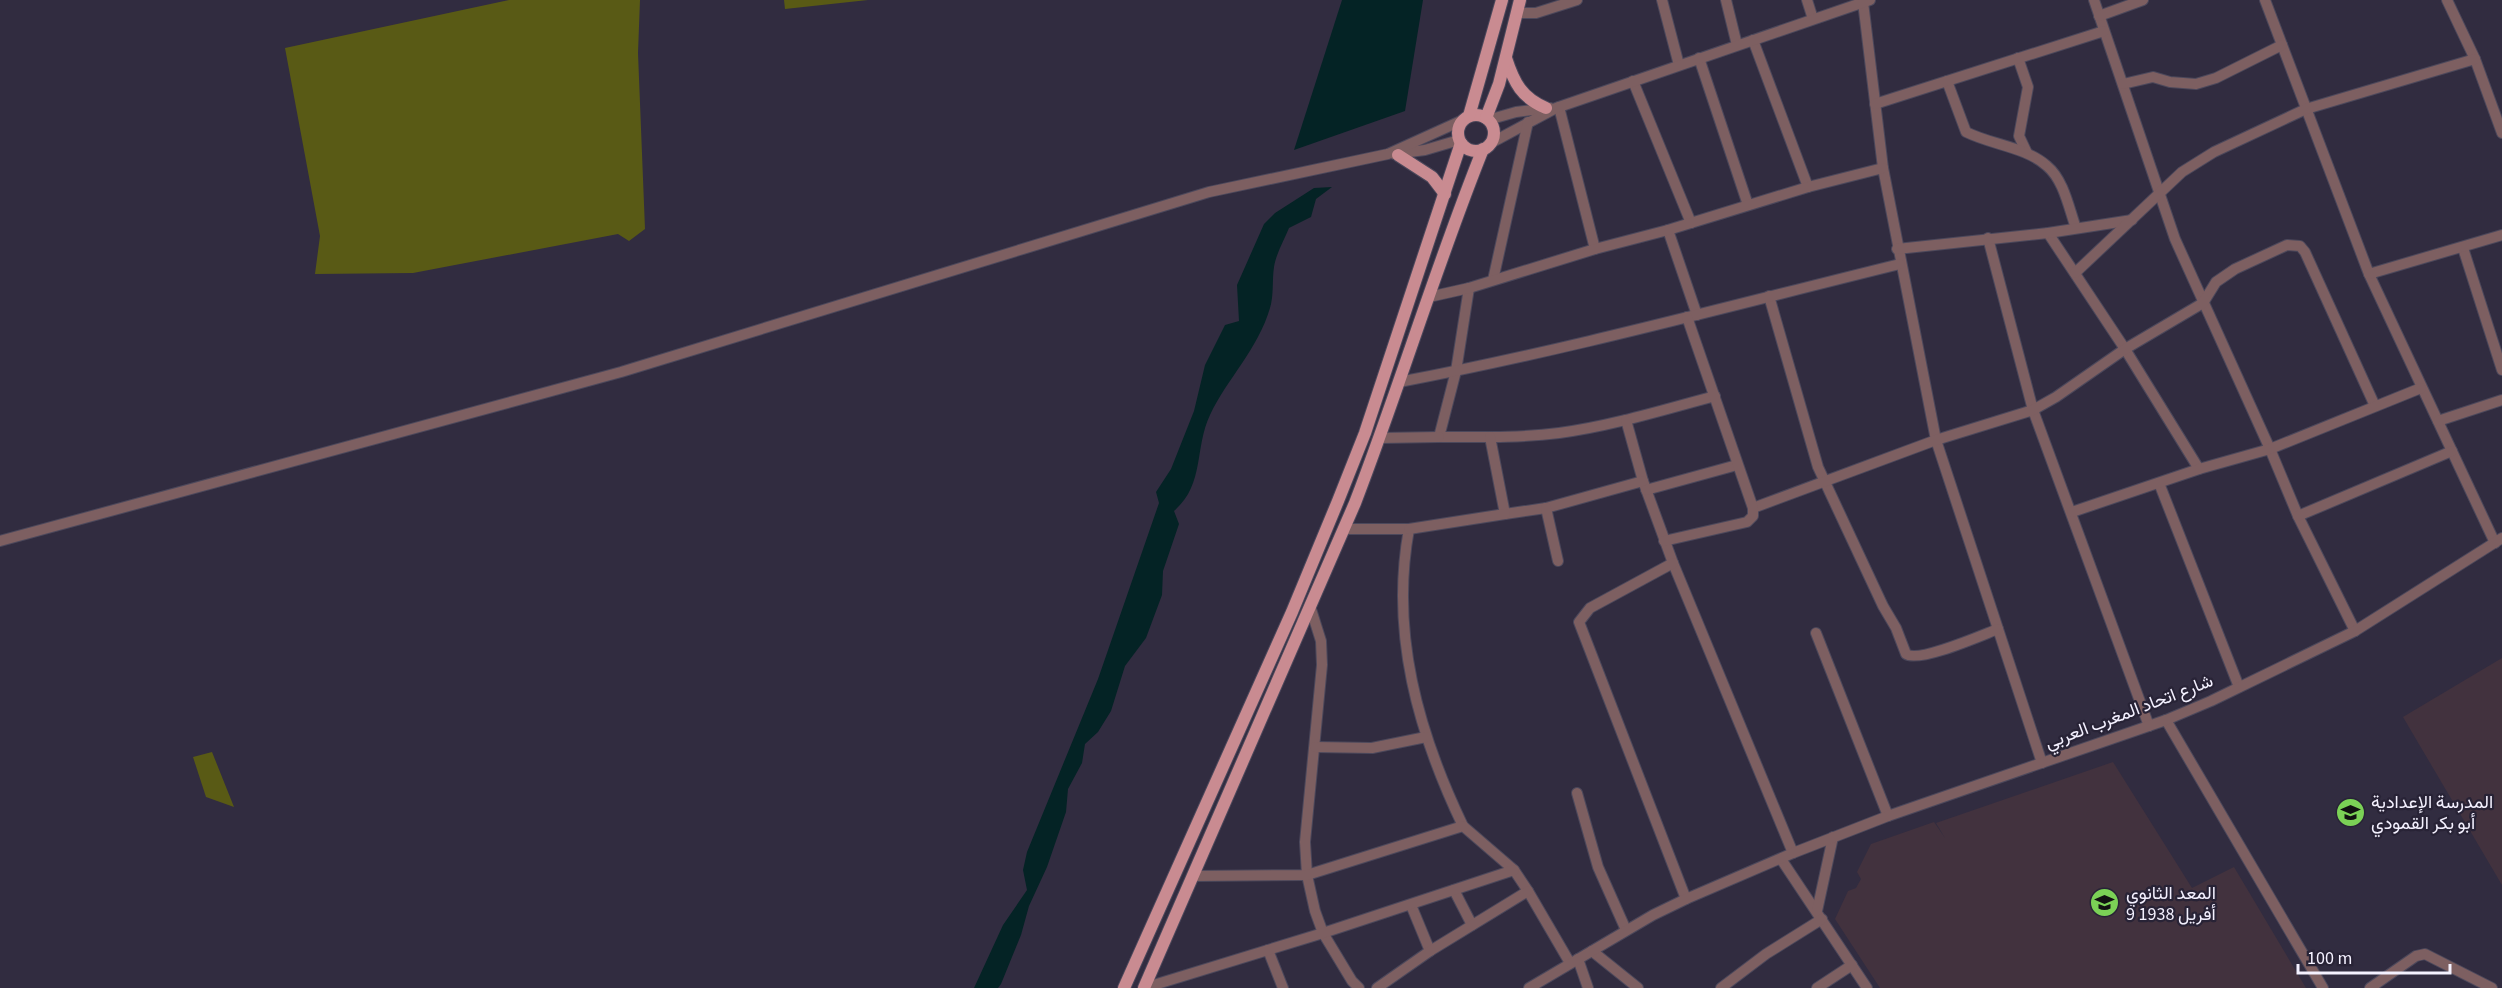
<svg xmlns="http://www.w3.org/2000/svg" width="2502" height="988" font-family="'Source Sans 3',Vazirmatn,sans-serif">
  <style>
    .education { fill: #42323e }
    .green { fill: #595a15 }
    .water { fill: #042325 }
    .lines { fill: none; stroke-linecap: round; stroke-linejoin: round }
    .minor-casing { stroke: #4c485b; stroke-width: 12 }
    .major-casing { stroke: #4c485b; stroke-width: 14 }
    .minor { stroke: #7d5f61; stroke-width: 10 }
    .major { stroke: #c98b91; stroke-width: 12 }
    .labels { text-anchor: middle; dominant-baseline: central; stroke-width: 4.5; stroke-linejoin: round; paint-order: stroke }
    .street-label { font-size: 18px; fill: #f4f1ff; stroke: #282336 }
    .poi-label { font-size: 18px; fill: #f4f1ff; stroke: #282336; text-anchor: start }
  </style>
  <rect width="100%" height="100%" fill="#312c40"/>
  <g class="education">
    <polygon points="2502,658 2502,885 2403,717"/>
    <polygon points="2113,762 2192,888 2234,867 2306,988 1880,988 1835,919 1848,891 1856,888 1861,879 1857,872 1871,844 1934,822 1945,838 1936,823"/>
  </g>
  <g class="green">
    <polygon points="509,0 640,0 638,53 645,229 629,241 618,234 413,273 315,274 320,236 285,48"/>
    <polygon points="784,0 868,0 785,9"/>
    <polygon points="212,752 234,807 206,797 193,757"/>
  </g>
  <g class="water">
    <polygon points="1342,0 1423,0 1405,111 1294,150"/>
    <path d="M1332,187L1316,199L1311,217L1289,228C1284,240 1276,254 1274,267C1272,280 1274,295 1270,308C1258,349 1227,379 1210,415C1194,449 1205,484 1174,511L1179,524L1163,571L1162,595L1146,638L1125,666L1111,711L1098,732L1085,744L1082,763L1068,789L1066,812L1047,867L1029,906L1021,935L1001,984L998,988H974L1003,925L1027,890L1023,870L1027,852L1098,679L1159,503L1156,492L1171,469L1194,411L1205,365L1225,325L1239,321L1237,285L1264,224L1275,213L1314,188Z"/>
  </g>
  <g class="lines">
    <defs>
      <g id="minor">
        <polyline points="1662,0 1679,65"/>
        <polyline points="1726,0 1737,45"/>
        <polyline points="1807,0 1813,19"/>
        <polyline points="2094,0 2175,239 2270,449 2298,516 2355,631"/>
        <polyline points="2265,0 2369,274 2495,543"/>
        <polyline points="2447,0 2475,59 2502,133"/>
        <polyline points="1863,2 1883,168 1936,440 2042,763"/>
        <polyline points="1517,13 1536,13 1577,0"/>
        <polyline points="2099,16 2143,0"/>
        <polyline points="1753,40 1808,187"/>
        <polyline points="1699,58 1748,205"/>
        <polyline points="2018,58 2028,87 2019,136 2027,153"/>
        <polyline points="1633,81 1691,223"/>
        <path d="M1947,81L1966,132C1992,145 2026,147 2047,166C2064,180 2069,209 2076,228"/>
        <polyline points="2123,84 2153,77 2170,82 2196,84 2216,78 2282,45"/>
        <polyline points="1875,104 2104,31"/>
        <polyline points="1559,107 1595,249"/>
        <polyline points="1488,120 1516,112 1550,108"/>
        <polyline points="1489,144 1556,108 1870,0"/>
        <polyline points="1394,154 1425,150 1459,140"/>
        <polyline points="1668,230 1697,315"/>
        <polyline points="2048,233 2125,349 2199,469"/>
        <polyline points="1988,238 2033,410 2149,726"/>
        <polyline points="2463,248 2502,370"/>
        <polyline points="1897,249 2048,233 2132,220"/>
        <polyline points="2075,273 2182,172 2214,152 2306,109 2475,59"/>
        <polyline points="2369,274 2502,235"/>
        <polyline points="1493,280 1528,122"/>
        <path d="M1469,288L1456,371L1439,437C1479,437 1519,438 1559,433C1611,426 1663,410 1715,396"/>
        <path d="M1769,296L1818,467L1883,606L1896,628L1906,654C1919,663 1982,635 1998,629"/>
        <polyline points="1429,297 1469,288 1595,249 1668,230 1808,187 1883,168"/>
        <path d="M1399,382C1568,350 1733,305 1900,264"/>
        <polyline points="1626,420 1643,481 1673,563 1793,853"/>
        <polyline points="2438,421 2502,400"/>
        <polyline points="1490,437 1505,514 1546,508 1643,481"/>
        <polyline points="1380,438 1439,437"/>
        <polyline points="2159,483 2239,687"/>
        <polyline points="1646,490 1737,465"/>
        <polyline points="1546,508 1558,561"/>
        <polyline points="1753,508 1936,440 2033,410 2056,397 2125,349 2203,303 2216,282 2235,269 2287,245 2300,246 2305,252 2375,406"/>
        <polyline points="2072,512 2199,469 2270,449 2421,388"/>
        <polyline points="2298,516 2452,451"/>
        <path d="M1343,529H1409C1390,633 1418,732 1463,826"/>
        <polyline points="1409,529 1505,514"/>
        <polyline points="0,541 621,372 1209,192 1388,154 1463,120"/>
        <polyline points="1664,541 1747,522 1753,516 1753,508 1687,317"/>
        <polyline points="1673,563 1590,608 1579,622 1686,899"/>
        <polyline points="1310,606 1321,641 1322,665 1305,842 1307,875 1315,911 1323,933 1352,981 1359,988"/>
        <polyline points="1816,633 1888,816"/>
        <polyline points="2166,720 2323,988"/>
        <polyline points="1315,747 1372,748 1426,737"/>
        <polyline points="1577,793 1598,867 1626,930"/>
        <polyline points="1781,859 1867,988"/>
        <polyline points="1193,876 1307,875 1463,826 1514,870 1528,891 1570,963"/>
        <polyline points="1454,890 1472,925"/>
        <polyline points="1411,905 1430,951"/>
        <polyline points="1817,911 1833,837"/>
        <polyline points="1268,950 1283,988"/>
        <polyline points="1592,951 1638,988"/>
        <polyline points="1578,959 1588,988"/>
        <polyline points="1144,988 1323,933 1514,870"/>
        <polyline points="1377,988 1430,951 1528,891"/>
        <polyline points="1529,988 1653,915 1686,899 1793,853 1888,816 2166,720 2211,701 2355,631 2502,538"/>
        <polyline points="1721,988 1766,954 1822,919"/>
        <polyline points="1817,988 1852,965"/>
        <polyline points="2370,988 2416,956 2425,954 2492,988"/>
      </g>
      <g id="major">
        <path d="M1506,58C1514,83 1522,98 1546,108"/>
        <circle cx="1476" cy="133" r="18"/>
        <polyline points="1469,116 1502,0"/>
        <polyline points="1486,118 1499,84 1520,0"/>
        <polyline points="1398,155 1432,177 1445,194"/>
        <polyline points="1124,988 1292,612 1338,501 1365,433 1461,143"/>
        <path d="M1144,988L1355,503C1400,386 1436,266 1483,149"/>
      </g>
    </defs>
    <use href="#minor" class="minor-casing"/>
    <use href="#major" class="major-casing"/>
    <use href="#minor" class="minor"/>
    <use href="#major" class="major"/>
  </g>
  <defs>
    <symbol id="university-disc" viewBox="-11 -11 22 22"><circle r="9.5" fill="#7bd156" stroke="#282336"/><path d="M0-5L7-2L0 1L-7-2ZM-4 1L0 2.5L4 1V4Q0 6-4 4Z" fill="#111"/></symbol>
    <symbol id="school-disc" viewBox="-11 -11 22 22"><circle r="9.5" fill="#7bd156" stroke="#282336"/><path d="M0-5L7-2L0 1L-7-2ZM-4 1L0 2.5L4 1V4Q0 6-4 4Z" fill="#111"/></symbol>
  </defs>
  <g fill-rule="evenodd">
    <use href="#university-disc" x="2334" y="796" width="33" height="33"/>
    <use href="#school-disc" x="2088" y="886" width="33" height="33"/>
  </g>
  <g class="labels">
    <g class="street-label">
      <text transform="translate(2129 712) rotate(-21)">شارع اتحاد المغرب العربي</text>
    </g>
    <g class="poi-label">
      <text x="2371" y="802">المدرسة الإعدادية<tspan x="2371" dy="21">أبو بكر القمودي</tspan></text>
      <text x="2126" y="893">المعد الثانوي<tspan x="2126" dy="21">9 أفريل 1938</tspan></text>
    </g>
  </g>
  <path d="M2298 964v9h152v-9" fill="none" stroke="#f4f1ff" stroke-width="3"/>
  <text x="2307" y="964" font-size="18" fill="#f4f1ff" stroke="#282336" stroke-width="4.5" paint-order="stroke">100 m</text>
</svg>
